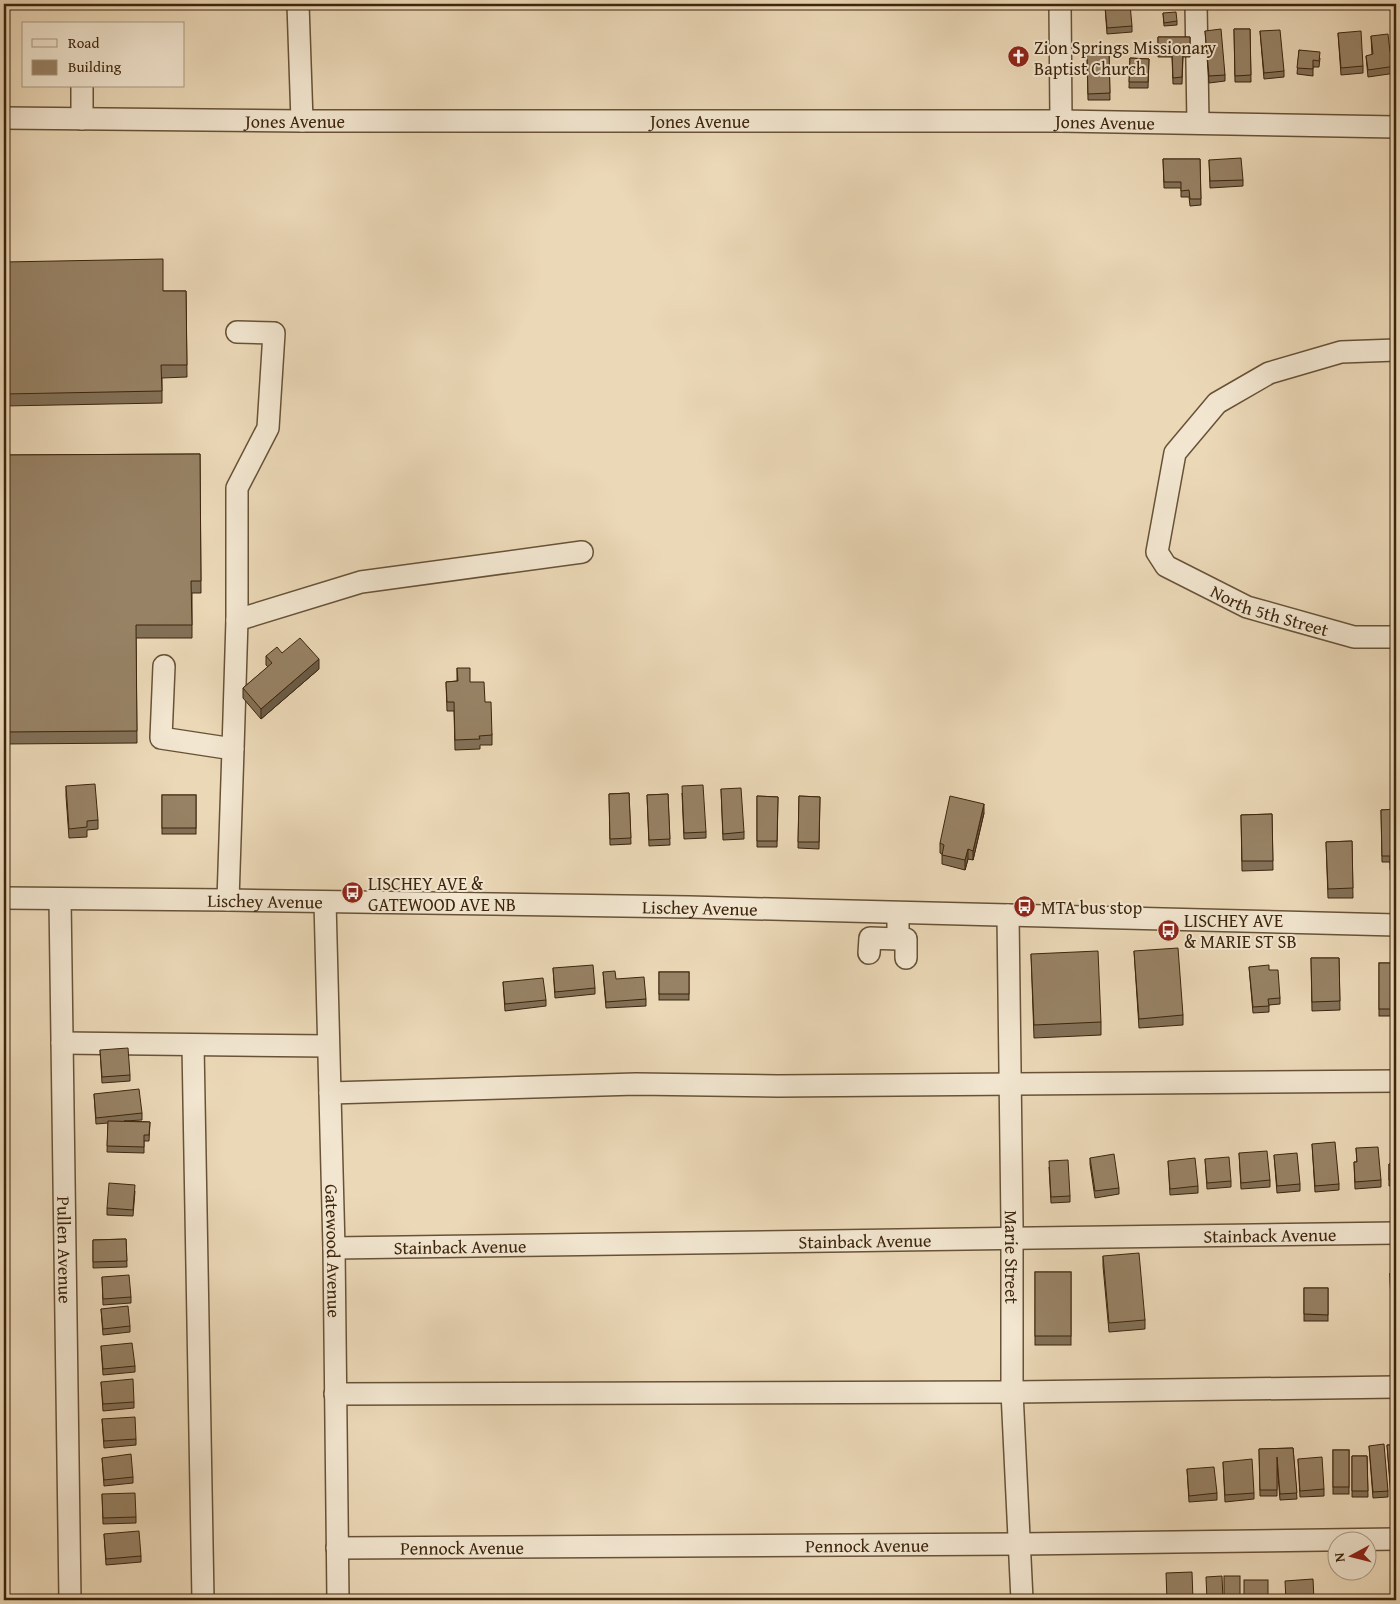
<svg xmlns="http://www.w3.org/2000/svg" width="1400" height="1604" font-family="'Gentium Book Plus',serif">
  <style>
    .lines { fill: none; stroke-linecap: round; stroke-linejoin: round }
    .minor-casing { stroke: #685237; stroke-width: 24 }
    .minor { stroke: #f2e6d0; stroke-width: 21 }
    .wall { fill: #827057; stroke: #3d250c }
    .shaded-wall { fill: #6a5b47; stroke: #3d250c }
    .building { fill: #978265; stroke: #3d250c }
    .labels { text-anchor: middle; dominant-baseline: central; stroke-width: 4; stroke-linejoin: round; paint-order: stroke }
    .poi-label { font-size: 18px; fill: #3d250c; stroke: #f2e6d0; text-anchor: start }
    .street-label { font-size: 18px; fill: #3d250c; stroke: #f2e6d0 }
  </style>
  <rect width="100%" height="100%" fill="#ebd8b7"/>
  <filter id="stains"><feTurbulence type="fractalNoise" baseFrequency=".004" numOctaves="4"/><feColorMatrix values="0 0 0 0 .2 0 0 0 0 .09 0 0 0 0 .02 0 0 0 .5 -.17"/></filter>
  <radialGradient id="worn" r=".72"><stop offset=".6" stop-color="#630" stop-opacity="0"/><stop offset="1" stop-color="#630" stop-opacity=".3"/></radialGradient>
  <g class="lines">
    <defs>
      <g id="minor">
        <polyline points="298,4 302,121"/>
        <polyline points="1060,4 1061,121"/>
        <polyline points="1196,4 1198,123"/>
        <path id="s1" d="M4,118L302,121H1061L1396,127"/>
        <polyline points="82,119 82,86"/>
        <path id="s2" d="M1396,350L1341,352L1269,373L1217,403L1175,453L1157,552L1166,566L1247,607L1354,637H1396"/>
        <polyline points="237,620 361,582 582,552"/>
        <polyline points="164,666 161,738 233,749 228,900"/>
        <polyline points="233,749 237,620 237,488 268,428 274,333 237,332"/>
        <path id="s3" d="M4,898L228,900L689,907L1396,925"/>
        <path id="s4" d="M60,899L70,1600"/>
        <path id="s5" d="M325,902L334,1248L338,1600"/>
        <path id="s6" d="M1008,915L1012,1224V1392L1022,1600"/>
        <polyline points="898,939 906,939 906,958"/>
        <polyline points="869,953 870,938 898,939 898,913"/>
        <polyline points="62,1043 328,1046"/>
        <polyline points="193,1045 203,1600"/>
        <polyline points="330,1093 636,1084 778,1086 1396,1081"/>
        <path id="s7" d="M334,1248L1396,1233"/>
        <polyline points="335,1394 1012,1392 1396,1387"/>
        <path id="s8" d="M337,1548L1020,1544L1396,1539"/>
      </g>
    </defs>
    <use href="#minor" class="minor-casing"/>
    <use href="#minor" class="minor"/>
  </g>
  <g class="wall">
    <polygon points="1105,6 1132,26 1132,32 1107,34"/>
    <polygon points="1163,13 1177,21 1177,25 1164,26"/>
    <polygon points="1234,29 1250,29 1251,82 1235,82"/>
    <polygon points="1205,31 1225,75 1225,81 1209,83"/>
    <polygon points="1260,31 1284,71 1284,77 1264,79"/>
    <polygon points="1338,33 1363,66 1363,73 1341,75"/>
    <polygon points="1371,36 1390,52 1396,51 1396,73 1368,77 1366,56 1372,55"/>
    <polygon points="1158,37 1190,37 1190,57 1183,57 1182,84 1173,84 1172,57 1158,57"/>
    <polygon points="1299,50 1320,58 1319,67 1313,67 1313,76 1297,74"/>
    <polygon points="1109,52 1110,100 1088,100 1087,53"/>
    <polygon points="1130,58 1149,59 1148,88 1129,88"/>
    <polygon points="1163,159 1200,159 1201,205 1190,206 1189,197 1181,197 1181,188 1164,188"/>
    <polygon points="1209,160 1243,180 1243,186 1210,188"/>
    <polygon points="4,262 163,291 186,291 187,377 162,378 162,403 4,406"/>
    <polygon points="200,454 201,593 192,593 192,638 136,638 137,743 4,744 4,455"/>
    <polygon points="282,653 319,669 261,719 243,698 243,688 268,667 266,665 266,656"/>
    <polygon points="457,668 470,682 485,702 492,735 492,745 480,745 480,749 455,750 454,711 447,711 446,682 457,681"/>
    <polygon points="66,786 98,820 98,829 87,830 87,837 69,838 66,796"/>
    <polygon points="721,789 744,832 744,839 723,840"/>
    <polygon points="629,793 631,844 610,845 609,794"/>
    <polygon points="682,793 706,832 706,838 684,839"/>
    <polygon points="668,794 670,845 649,846 647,795"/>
    <rect x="162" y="795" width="34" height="39"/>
    <polygon points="757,796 778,797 777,847 757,847"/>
    <polygon points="799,796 820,797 819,849 798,848"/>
    <polygon points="1396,809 1396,870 1390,870 1390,862 1382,862 1381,810"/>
    <polygon points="984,813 973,860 968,859 965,870 942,864 942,854 940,853 940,843"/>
    <polygon points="1272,814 1273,870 1242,871 1241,815"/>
    <polygon points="1352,841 1353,898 1328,898 1326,842"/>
    <polygon points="1134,951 1183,1015 1183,1025 1139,1028"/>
    <polygon points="1031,954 1101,1022 1101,1035 1034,1038"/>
    <polygon points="1311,958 1339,958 1340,1010 1312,1011"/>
    <rect x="1379" y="963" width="16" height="53"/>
    <polygon points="1249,967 1269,970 1280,998 1280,1004 1269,1005 1269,1012 1253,1013"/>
    <polygon points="553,968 595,988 595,994 555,998"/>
    <polygon points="603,972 646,999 646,1006 606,1008"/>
    <rect x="659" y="972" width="30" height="28"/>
    <polygon points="503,982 546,1000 546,1006 505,1011"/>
    <polygon points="100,1050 130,1075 130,1081 102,1083"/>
    <polygon points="94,1094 142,1113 142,1120 124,1121 150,1122 149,1141 144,1141 144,1153 107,1152 108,1123 96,1124"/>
    <polygon points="1396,1136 1396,1186 1389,1186 1389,1164 1394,1164"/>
    <polygon points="1312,1144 1339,1184 1339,1190 1315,1192"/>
    <polygon points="1356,1148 1381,1180 1381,1187 1355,1189 1354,1162 1357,1162"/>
    <polygon points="1239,1153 1270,1180 1270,1187 1241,1189"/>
    <polygon points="1274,1155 1300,1184 1300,1191 1277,1193"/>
    <polygon points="1090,1158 1119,1188 1119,1194 1095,1198 1090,1164"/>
    <polygon points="1205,1159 1231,1181 1231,1187 1207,1189"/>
    <polygon points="1168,1161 1198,1186 1198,1193 1170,1195"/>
    <polygon points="1049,1167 1070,1196 1070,1202 1051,1203"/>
    <polygon points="135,1191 133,1216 107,1215 107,1208"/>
    <polygon points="126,1239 127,1267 93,1268 93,1240"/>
    <polygon points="1103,1256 1145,1320 1145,1329 1109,1332 1103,1266"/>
    <rect x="1035" y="1272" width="36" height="73"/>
    <polygon points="1390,1273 1396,1273 1396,1309 1391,1309"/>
    <polygon points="102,1277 131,1297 131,1303 103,1305"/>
    <rect x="1304" y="1288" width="24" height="33"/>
    <polygon points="101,1309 130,1326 130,1332 103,1335"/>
    <polygon points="101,1346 135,1366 135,1372 103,1375"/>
    <polygon points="101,1382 134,1402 134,1408 103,1411"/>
    <polygon points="102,1419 136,1439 136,1445 104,1448"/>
    <polygon points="1387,1445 1396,1445 1396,1498 1391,1498"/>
    <polygon points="1369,1446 1388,1491 1388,1497 1373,1498"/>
    <polygon points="1293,1448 1297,1499 1280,1500 1277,1463 1277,1496 1260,1496 1259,1449"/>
    <rect x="1333" y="1450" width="16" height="44"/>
    <polygon points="1352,1456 1367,1456 1368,1497 1352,1497"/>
    <polygon points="102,1458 133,1477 133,1483 104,1486"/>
    <polygon points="1298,1459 1324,1489 1324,1496 1300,1497"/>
    <polygon points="1223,1462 1254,1493 1254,1499 1225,1502"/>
    <polygon points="1187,1469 1217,1493 1217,1500 1189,1502"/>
    <polygon points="102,1494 136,1517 136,1523 103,1524"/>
    <polygon points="104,1534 141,1556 141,1562 106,1565"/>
  </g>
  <g class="shaded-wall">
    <polygon points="319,659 319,669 261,719 261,709"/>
    <polygon points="984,804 984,813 973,860 973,851"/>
    <polygon points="968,849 968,859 965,870 965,860"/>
  </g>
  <g class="building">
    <polygon points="1130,4 1132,26 1107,28 1105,6"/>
    <polygon points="1176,12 1177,21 1164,23 1163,13"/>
    <polygon points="1221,29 1225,75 1209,76 1205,31"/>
    <polygon points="1234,29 1250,29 1251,75 1235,76"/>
    <polygon points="1280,30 1284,71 1264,73 1260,31"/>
    <polygon points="1361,31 1363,66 1341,68 1338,33"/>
    <polygon points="1388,34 1390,52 1396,51 1396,66 1368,70 1366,56 1373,54 1371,36"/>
    <polygon points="1158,37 1190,37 1190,51 1183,51 1182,77 1173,78 1172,50 1158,51"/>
    <polygon points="1299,50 1320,52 1319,61 1313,60 1313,69 1297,68"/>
    <polygon points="1109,52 1110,93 1088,94 1087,53"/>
    <polygon points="1130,58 1149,59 1148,82 1129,82"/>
    <polygon points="1241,158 1243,180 1210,181 1209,160"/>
    <polygon points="1163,159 1200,159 1201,199 1190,199 1189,190 1181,191 1181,182 1164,182"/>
    <polygon points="163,259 163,291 186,291 187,365 161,365 162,391 4,394 4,262"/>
    <polygon points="200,454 201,581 191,581 192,625 136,625 137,731 4,732 4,455"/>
    <polygon points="300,638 319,659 261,709 243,688 272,663 266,656 277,647 282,653"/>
    <polygon points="457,668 470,668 470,682 484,682 485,702 491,702 492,735 479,736 480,739 455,740 454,702 447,702 446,682 458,681"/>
    <polygon points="95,784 98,820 87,821 87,827 69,829 66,786"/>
    <polygon points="703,785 706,832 684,833 682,786"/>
    <polygon points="741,788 744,832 723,834 721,789"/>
    <polygon points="629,793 631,838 610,839 609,794"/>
    <polygon points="668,794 670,839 649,840 647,795"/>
    <rect x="162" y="795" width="34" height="33"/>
    <polygon points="757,796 778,797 777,841 757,841"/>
    <polygon points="799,796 820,797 819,842 798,842"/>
    <polygon points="950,796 984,804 973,851 968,849 965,860 942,855 944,845 940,843"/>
    <polygon points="1396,809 1396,864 1390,864 1390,856 1382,856 1381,810"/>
    <polygon points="1272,814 1273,861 1242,861 1241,815"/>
    <polygon points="1352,841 1353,888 1328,889 1326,842"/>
    <polygon points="1178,948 1183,1015 1139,1019 1134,951"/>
    <polygon points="1098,951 1101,1022 1034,1025 1031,954"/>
    <polygon points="1311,958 1339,958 1340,1001 1312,1002"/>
    <rect x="1379" y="963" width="16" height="46"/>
    <polygon points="593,965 595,988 555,992 553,968"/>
    <polygon points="1269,965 1269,970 1278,970 1280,998 1268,999 1269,1006 1253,1007 1249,967"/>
    <polygon points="615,971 616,979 644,977 646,999 606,1002 603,972"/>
    <rect x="659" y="972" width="30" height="22"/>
    <polygon points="543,978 546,1000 505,1004 503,982"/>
    <polygon points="128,1048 130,1075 102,1077 100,1050"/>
    <polygon points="139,1089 142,1113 96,1118 94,1094"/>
    <polygon points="108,1121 150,1122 149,1135 144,1135 144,1147 107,1146"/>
    <polygon points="1392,1136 1396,1136 1396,1179 1389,1180 1389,1164 1394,1164"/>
    <polygon points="1335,1142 1339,1184 1315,1186 1312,1144"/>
    <polygon points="1378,1147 1381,1180 1355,1182 1354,1162 1357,1162 1356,1148"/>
    <polygon points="1267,1151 1270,1180 1241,1183 1239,1153"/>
    <polygon points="1297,1153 1300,1184 1277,1186 1274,1155"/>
    <polygon points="1114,1154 1119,1188 1095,1191 1090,1158"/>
    <polygon points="1229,1157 1231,1181 1207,1183 1205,1159"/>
    <polygon points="1195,1158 1198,1186 1170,1189 1168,1161"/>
    <polygon points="1068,1160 1070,1196 1051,1197 1049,1161"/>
    <polygon points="109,1183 135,1185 133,1210 107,1208"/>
    <polygon points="126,1239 127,1261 93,1262 93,1240"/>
    <polygon points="1139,1253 1145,1320 1109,1323 1103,1256"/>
    <rect x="1035" y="1272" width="36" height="64"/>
    <polygon points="1390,1273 1396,1273 1396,1303 1391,1303"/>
    <polygon points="129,1275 131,1297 103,1299 102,1277"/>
    <polygon points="1304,1288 1328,1288 1328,1315 1304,1314"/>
    <polygon points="128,1306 130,1326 103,1329 101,1309"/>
    <polygon points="132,1343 135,1366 103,1369 101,1346"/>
    <polygon points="133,1379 134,1402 103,1404 101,1382"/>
    <polygon points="135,1417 136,1439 104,1441 102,1419"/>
    <polygon points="1384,1444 1388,1491 1373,1492 1369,1446"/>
    <polygon points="1387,1445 1396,1445 1396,1492 1391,1492"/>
    <polygon points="1293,1448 1297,1493 1280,1494 1277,1457 1277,1490 1260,1490 1259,1449"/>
    <rect x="1333" y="1450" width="16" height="37"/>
    <polygon points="131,1454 133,1477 104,1480 102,1458"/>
    <polygon points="1352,1456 1367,1456 1368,1491 1352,1491"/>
    <polygon points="1322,1457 1324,1489 1300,1491 1298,1459"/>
    <polygon points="1252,1459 1254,1493 1225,1495 1223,1462"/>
    <polygon points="1214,1467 1217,1493 1189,1496 1187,1469"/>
    <polygon points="135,1493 136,1517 103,1518 102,1494"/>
    <polygon points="139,1531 141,1556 106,1559 104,1534"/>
    <polygon points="1192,1572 1193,1600 1167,1600 1166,1573"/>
    <polygon points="1222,1576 1223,1600 1207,1600 1206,1577"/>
    <rect x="1224" y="1576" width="16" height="24"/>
    <polygon points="1313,1579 1314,1600 1286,1600 1285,1581"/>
    <rect x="1244" y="1580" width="24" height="20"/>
  </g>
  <defs>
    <symbol id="church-disc" viewBox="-11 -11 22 22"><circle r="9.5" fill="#8f2418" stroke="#f2e6d0"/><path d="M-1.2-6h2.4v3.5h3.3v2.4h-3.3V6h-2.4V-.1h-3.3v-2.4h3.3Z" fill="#fff"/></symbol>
    <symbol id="bus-disc" viewBox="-11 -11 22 22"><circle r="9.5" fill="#8f2418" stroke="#f2e6d0"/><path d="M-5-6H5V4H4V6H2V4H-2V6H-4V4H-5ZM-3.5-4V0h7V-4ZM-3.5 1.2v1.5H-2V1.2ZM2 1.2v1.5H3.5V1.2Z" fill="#fff"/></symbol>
  </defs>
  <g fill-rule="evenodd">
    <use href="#church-disc" x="1006" y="44" width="25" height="25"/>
    <use href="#bus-disc" x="340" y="880" width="25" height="25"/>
    <use href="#bus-disc" x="1012" y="894" width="25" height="25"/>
    <use href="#bus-disc" x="1156" y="918" width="25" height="25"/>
  </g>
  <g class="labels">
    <g class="poi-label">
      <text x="1034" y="47">Zion Springs Missionary<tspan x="1034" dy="21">Baptist Church</tspan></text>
      <text x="368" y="883">LISCHEY AVE &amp;<tspan x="368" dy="21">GATEWOOD AVE NB</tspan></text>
      <text x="1041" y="907">MTA bus stop</text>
      <text x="1184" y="920">LISCHEY AVE<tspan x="1184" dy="21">&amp; MARIE ST SB</tspan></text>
    </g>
    <g class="street-label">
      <text stroke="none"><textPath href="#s1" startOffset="291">Jones Avenue</textPath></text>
      <text stroke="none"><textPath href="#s1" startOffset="696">Jones Avenue</textPath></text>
      <text stroke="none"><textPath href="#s1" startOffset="1101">Jones Avenue</textPath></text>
      <text stroke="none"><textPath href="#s2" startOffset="486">North 5th Street</textPath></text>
      <text stroke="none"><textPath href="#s3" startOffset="261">Lischey Avenue</textPath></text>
      <text stroke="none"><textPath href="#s3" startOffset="696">Lischey Avenue</textPath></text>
      <text stroke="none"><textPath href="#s7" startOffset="936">Stainback Avenue</textPath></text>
      <text stroke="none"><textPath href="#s7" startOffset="531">Stainback Avenue</textPath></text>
      <text stroke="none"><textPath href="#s7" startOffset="126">Stainback Avenue</textPath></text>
      <text stroke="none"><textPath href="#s4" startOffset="351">Pullen Avenue</textPath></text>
      <text stroke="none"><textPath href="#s5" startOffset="349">Gatewood Avenue</textPath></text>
      <text stroke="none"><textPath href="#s6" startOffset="342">Marie Street</textPath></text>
      <text stroke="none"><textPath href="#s8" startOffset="530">Pennock Avenue</textPath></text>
      <text stroke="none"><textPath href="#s8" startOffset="125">Pennock Avenue</textPath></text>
    </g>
  </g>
  <rect width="1400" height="1604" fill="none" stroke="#ebd8b7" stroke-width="20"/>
  <rect x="5" y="5" width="1390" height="1594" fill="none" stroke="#3d250c" stroke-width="2.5"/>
  <rect x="10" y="10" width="1380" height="1584" fill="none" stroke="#3d250c"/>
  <rect x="22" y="22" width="162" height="65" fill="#f2e6d0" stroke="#aa9982"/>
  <rect x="32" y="39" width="25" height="8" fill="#f2e6d0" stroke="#aa9982"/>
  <text x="68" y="48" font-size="15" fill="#3d250c">Road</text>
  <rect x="32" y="60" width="25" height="15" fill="#978265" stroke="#aa9982"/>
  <text x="68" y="72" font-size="15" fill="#3d250c">Building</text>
  <g transform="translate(1352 1556) rotate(263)"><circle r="24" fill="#f2e6d0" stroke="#aa9982"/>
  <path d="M0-4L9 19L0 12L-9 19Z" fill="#8f2418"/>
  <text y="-8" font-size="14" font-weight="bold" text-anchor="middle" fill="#3d250c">N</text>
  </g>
  <rect width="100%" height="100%" filter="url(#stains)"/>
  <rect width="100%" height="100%" fill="url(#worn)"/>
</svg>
